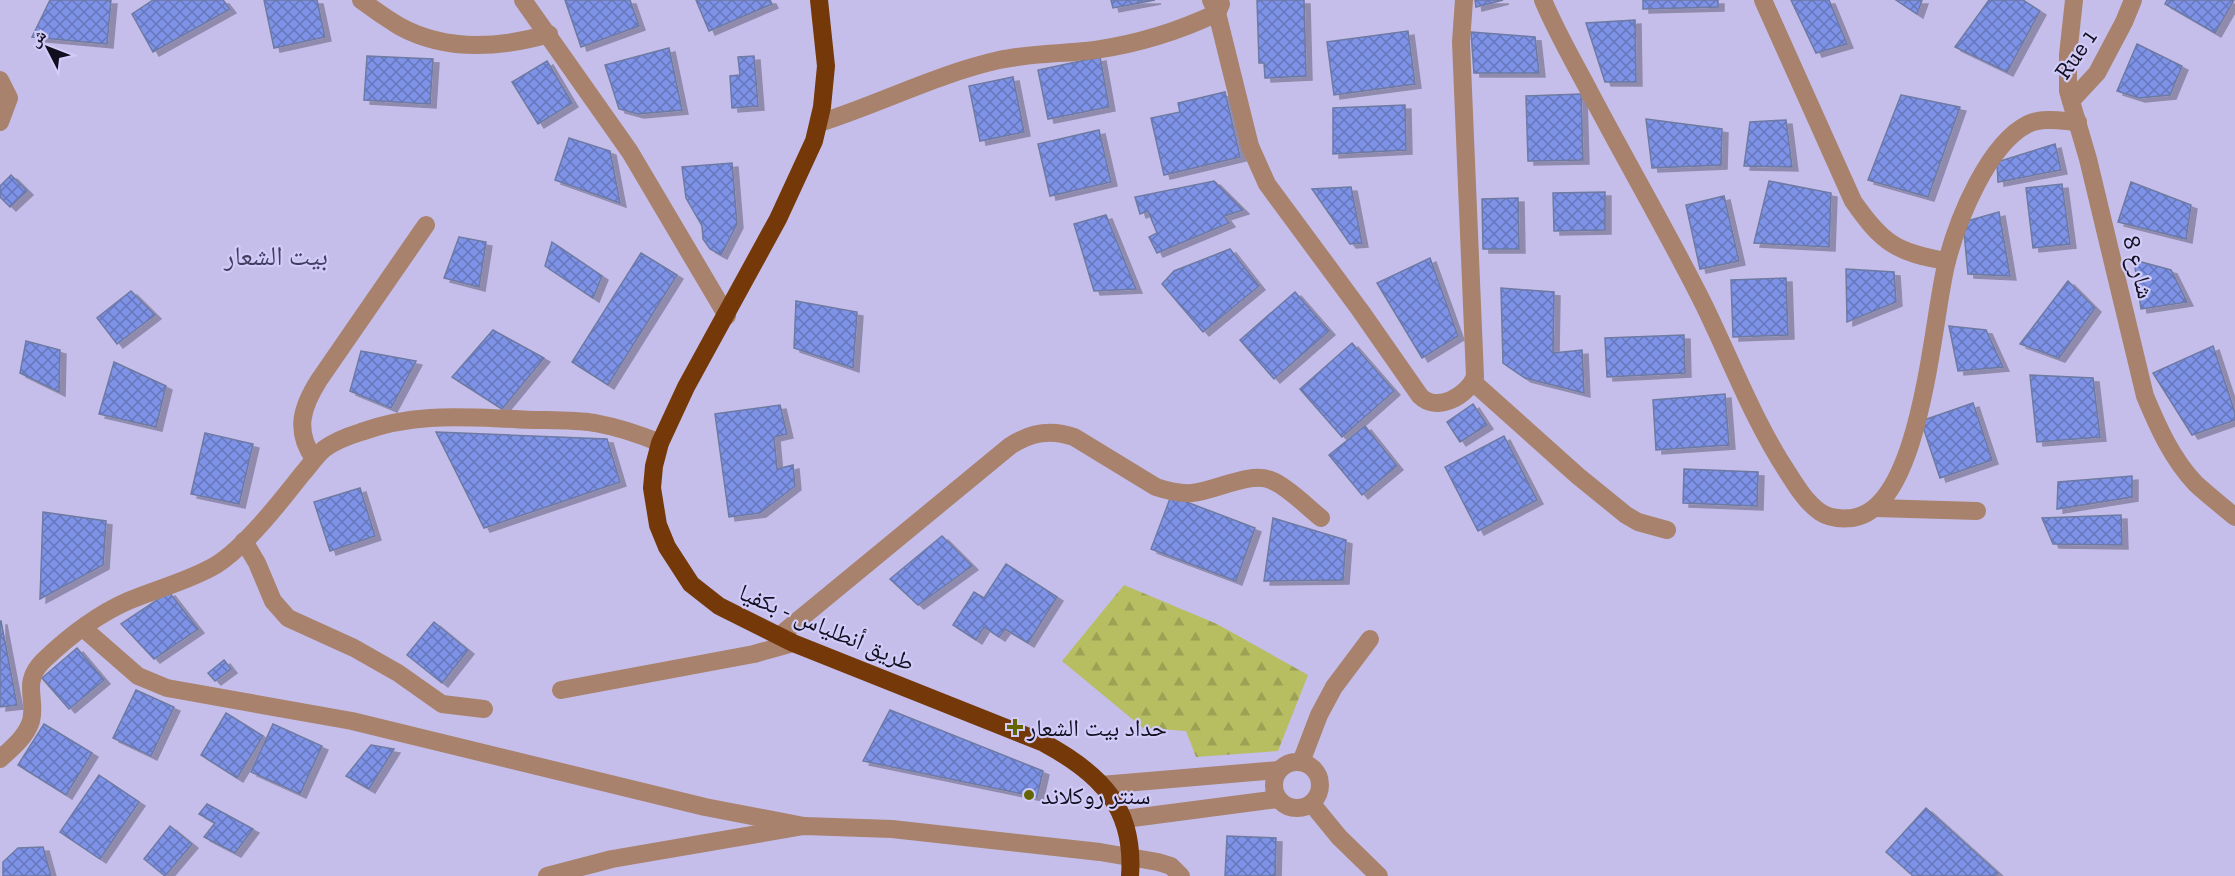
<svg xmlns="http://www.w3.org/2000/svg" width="2235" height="876" font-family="'Zilla Slab','Noto Naskh Arabic',serif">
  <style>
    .forest { fill: url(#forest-firs) }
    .building { fill: url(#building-cross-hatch); stroke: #6e7aa2; stroke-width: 1.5; filter: url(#shadow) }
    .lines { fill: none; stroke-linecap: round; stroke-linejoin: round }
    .street { stroke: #a8826c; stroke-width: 18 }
    .highway { stroke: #753808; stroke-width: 18 }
    .poi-dot { fill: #636602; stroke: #d1cbf8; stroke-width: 2 }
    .labels { text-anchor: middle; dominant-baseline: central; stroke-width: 4.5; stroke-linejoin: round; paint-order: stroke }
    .street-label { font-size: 24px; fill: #110e1e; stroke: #d1cbf8 }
    .poi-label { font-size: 24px; fill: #110e1e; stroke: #d1cbf8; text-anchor: start }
    .quarter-label { font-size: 27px; fill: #443d62; stroke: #d1cbf8 }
  </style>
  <defs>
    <pattern id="forest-firs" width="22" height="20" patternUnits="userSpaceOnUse" patternTransform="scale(1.5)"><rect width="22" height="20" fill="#b7bd61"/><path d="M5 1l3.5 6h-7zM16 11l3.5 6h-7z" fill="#9ca154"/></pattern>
    <pattern id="building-cross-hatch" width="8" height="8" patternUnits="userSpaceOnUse" patternTransform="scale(1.5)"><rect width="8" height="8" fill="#7e93e8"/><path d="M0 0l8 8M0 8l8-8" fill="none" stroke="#6676bb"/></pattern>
    <filter id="shadow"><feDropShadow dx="6" dy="4" stdDeviation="0" flood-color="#0004"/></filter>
  </defs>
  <rect width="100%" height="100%" fill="#c5beeb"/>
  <polygon class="forest" points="1124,585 1217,624 1308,675 1278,751 1196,757 1186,731 1143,728 1062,661"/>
  <g class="building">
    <polygon points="50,0 111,0 107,44 32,37"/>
    <polygon points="153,0 223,0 230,9 153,52 132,14"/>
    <polygon points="264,0 317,0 325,37 274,48"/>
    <polygon points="565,0 630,0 639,26 581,47"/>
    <polygon points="696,0 770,0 772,4 709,31"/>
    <polygon points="1111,0 1155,0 1113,8"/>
    <polygon points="1257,0 1304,0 1306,76 1265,78 1264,63 1259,63"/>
    <polygon points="1475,0 1503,0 1476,7"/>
    <polygon points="1643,0 1718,0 1718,7 1643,9"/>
    <polygon points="1791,0 1829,0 1847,44 1816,53"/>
    <polygon points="1896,0 1922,0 1917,14"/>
    <polygon points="1989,0 2023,0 2040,11 2007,72 1955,47"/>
    <polygon points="2167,0 2234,0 2215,33 2165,4"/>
    <polygon points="1635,20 1636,82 1605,82 1586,23"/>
    <polygon points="1408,31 1415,84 1334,95 1327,42"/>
    <polygon points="1471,32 1535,37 1539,73 1474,73"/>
    <polygon points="2137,44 2182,66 2170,95 2139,98 2117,91"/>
    <polygon points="669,48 682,110 638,114 619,109 605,65"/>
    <polygon points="367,56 433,59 430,104 364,100"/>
    <polygon points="754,56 758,106 732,108 730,76 740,75 738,57"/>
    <polygon points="1100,57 1109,107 1048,119 1038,70"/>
    <polygon points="547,61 572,103 538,124 512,82"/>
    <polygon points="1013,77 1024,132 980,141 969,86"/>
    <polygon points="1225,92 1240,157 1164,175 1151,118 1180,112 1178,103"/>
    <polygon points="1581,94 1583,160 1528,161 1526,96"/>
    <polygon points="1901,95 1960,107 1928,197 1868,180"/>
    <polygon points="1405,105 1406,150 1333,154 1333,108"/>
    <polygon points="1646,119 1722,129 1721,165 1652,168"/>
    <polygon points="1786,120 1792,167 1744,166 1750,122"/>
    <polygon points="1099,130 1111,182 1050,196 1038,144"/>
    <polygon points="569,138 610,151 620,203 555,180"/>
    <polygon points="2055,144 2061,170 1998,182 1997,162"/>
    <polygon points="732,163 737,224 721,255 710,249 703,239 702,226 686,198 682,167"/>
    <polygon points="11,175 27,191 10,207 0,197 0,186"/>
    <polygon points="1214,181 1243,210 1224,216 1229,223 1157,253 1149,237 1157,233 1148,211 1140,214 1135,197"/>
    <polygon points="1769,181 1831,193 1829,247 1754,243"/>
    <polygon points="2131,182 2191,205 2186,239 2118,222"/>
    <polygon points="2062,184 2070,244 2033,248 2026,188"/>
    <polygon points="1351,187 1362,243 1350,244 1312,189"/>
    <polygon points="1605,192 1605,230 1554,231 1553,193"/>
    <polygon points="1724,196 1739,261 1700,269 1686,205"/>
    <polygon points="1518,198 1519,249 1483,249 1482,199"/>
    <polygon points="1999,212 2010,276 1968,274 1963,222"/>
    <polygon points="1106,215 1136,289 1094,291 1074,224"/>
    <polygon points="459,237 486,242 479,287 444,278"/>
    <polygon points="552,242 602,276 593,298 545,266"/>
    <polygon points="1230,249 1259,286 1203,332 1162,284 1174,271"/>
    <polygon points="641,253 677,275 608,385 572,362"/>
    <polygon points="1430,258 1458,336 1422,358 1377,283"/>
    <polygon points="2134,260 2171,270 2187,302 2141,309"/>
    <polygon points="1846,269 1894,272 1896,302 1847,322"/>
    <polygon points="1786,278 1788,335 1733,337 1731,280"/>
    <polygon points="2068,281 2095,308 2059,358 2020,344"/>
    <polygon points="1501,288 1554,292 1553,353 1582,350 1584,393 1525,378 1503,363"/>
    <polygon points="131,291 155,315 117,344 97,318"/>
    <polygon points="1295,292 1329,331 1274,379 1240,340"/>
    <polygon points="796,301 857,312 853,368 794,348"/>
    <polygon points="1949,326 1986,330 2003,367 1958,371"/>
    <polygon points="493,330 544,358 502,409 452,377"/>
    <polygon points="1684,335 1685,373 1607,377 1605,338"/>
    <polygon points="26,341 60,350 59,392 20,373"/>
    <polygon points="1352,343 1394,391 1342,437 1300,389"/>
    <polygon points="2213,346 2235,413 2235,420 2192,435 2153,373"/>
    <polygon points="361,351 416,361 391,408 350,391"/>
    <polygon points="114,362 166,386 156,427 99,414"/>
    <polygon points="2030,375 2093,378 2100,437 2037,442"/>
    <polygon points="1725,394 1729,445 1656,450 1653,400"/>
    <polygon points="1973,403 1992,460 1940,478 1921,421"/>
    <polygon points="1473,404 1487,425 1460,442 1447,422"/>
    <polygon points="780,405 787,434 774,437 777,469 793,465 795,486 760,513 729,517 715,414"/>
    <polygon points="1365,426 1397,466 1362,495 1329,455"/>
    <polygon points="436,432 607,439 620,482 484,528"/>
    <polygon points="205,433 253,444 239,504 191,494"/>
    <polygon points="1504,436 1537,500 1478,531 1445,467"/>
    <polygon points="1684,469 1758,472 1757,506 1683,503"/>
    <polygon points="2132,476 2132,497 2057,509 2058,482"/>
    <polygon points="360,488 375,536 330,551 314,502"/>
    <polygon points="1171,496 1255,528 1236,581 1151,549"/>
    <polygon points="43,512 106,521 103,565 40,599"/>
    <polygon points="2121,515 2122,545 2053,544 2042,518"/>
    <polygon points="1273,518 1346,540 1343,580 1264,581"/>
    <polygon points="942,536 972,566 918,605 890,579"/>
    <polygon points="1006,564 1057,597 1028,643 1005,629 999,637 984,627 976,640 953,625 974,592 984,598"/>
    <polygon points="169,592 198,629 154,659 121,624"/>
    <polygon points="0,621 1,621 17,705 0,707"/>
    <polygon points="434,622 468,650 442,683 407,655"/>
    <polygon points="77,648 104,680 69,709 42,678"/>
    <polygon points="224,660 231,669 215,681 208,673"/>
    <polygon points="136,690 174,707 151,756 113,738"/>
    <polygon points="890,710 1043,771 1037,797 863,761"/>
    <polygon points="226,713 263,736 237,778 201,755"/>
    <polygon points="44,724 92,753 66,795 18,765"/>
    <polygon points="273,724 322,746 300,794 251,772"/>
    <polygon points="371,745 394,749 369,789 346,776"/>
    <polygon points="99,775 139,802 100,859 60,832"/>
    <polygon points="207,804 253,829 235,853 204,837 215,823 199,814"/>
    <polygon points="1926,808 1998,873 1995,876 1913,876 1886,852"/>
    <polygon points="170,826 192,844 165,876 144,859"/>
    <polygon points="1227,836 1276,838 1275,876 1225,876"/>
    <polygon points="43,847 51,876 3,876 3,862 18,848"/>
  </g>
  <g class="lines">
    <g class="street">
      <path d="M361,0C373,9 386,18 399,26C446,52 500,48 549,34"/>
      <polyline points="523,0 630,152 727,316"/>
      <path d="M1211,0L1217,13L1250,146L1267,184L1360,310L1420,396C1437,413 1467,396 1475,377L1461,42L1464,0"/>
      <path d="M1543,0C1555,29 1571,57 1586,85C1624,158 1666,229 1703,303C1731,360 1753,420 1788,473C1797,487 1806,502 1820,512C1829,518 1842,519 1852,518C1923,509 1932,316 1947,261C1958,219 1988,144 2028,124C2042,117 2063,121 2078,122"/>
      <path d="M1763,0L1853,201C1882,243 1897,253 1947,261"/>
      <path d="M2074,0L2068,55V91L2088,159L2145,396C2158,427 2172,459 2196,484C2208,495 2222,506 2235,517"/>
      <polyline points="0,80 9,98 0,122"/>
      <polyline points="2071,101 2097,73 2124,22 2133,0"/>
      <path d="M819,123C879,104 937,74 999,60C1031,53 1063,54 1095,50C1136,44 1179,31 1217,13L1221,4"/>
      <polyline points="1473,382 1578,476 1626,515 1638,522 1667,530"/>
      <path d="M314,459C294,430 302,407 319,380L426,225"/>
      <polyline points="1876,508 1977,511"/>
      <polyline points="244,541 257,563 273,601 288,618 354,648 398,673 442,704 484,709"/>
      <polyline points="83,628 138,676 167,688 352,721 705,807 804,826"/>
      <path d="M778,637L1010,446C1031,432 1051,429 1074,437L1156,487C1168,491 1179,494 1192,493C1216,491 1251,470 1273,481C1290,489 1306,506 1321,518"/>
      <polyline points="561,690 754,654 793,643"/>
      <path d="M0,759C12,748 26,737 31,721C37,699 21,683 43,661C68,637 96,615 128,601C156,589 189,581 216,565C245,547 281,501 303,473C310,465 316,456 324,449C335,441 348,436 361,432C413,413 460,417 513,419C541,421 568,419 595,423C617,427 639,434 660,443"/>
      <circle cx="1297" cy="785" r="23"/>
      <polyline points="1301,762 1319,715 1334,687 1370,639"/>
      <polyline points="1101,785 1279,770"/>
      <polyline points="1312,804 1339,837 1379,876"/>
      <polyline points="1125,819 1278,799"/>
      <polyline points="547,876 612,859 804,826 892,829 1100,852 1158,862 1171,866 1181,876"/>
    </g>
    <path class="highway" d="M819,0L826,66L822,107L814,141L778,219L686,387L660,443L654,466L652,488L658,525L667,547L691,584L719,606L793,643L1044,743C1101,774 1135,808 1130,876"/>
  </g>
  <g class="poi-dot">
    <path d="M1012 718h6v6h6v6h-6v6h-6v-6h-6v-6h6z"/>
    <circle cx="1029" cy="795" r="6"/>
  </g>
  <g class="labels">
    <g class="street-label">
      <text transform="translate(2075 54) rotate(-55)">Rue 1</text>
      <text transform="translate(2139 267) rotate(76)">شارع 8</text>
      <text transform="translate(827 627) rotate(23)">طريق أنطلياس - بكفيا</text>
    </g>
    <g class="poi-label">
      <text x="1027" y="727">حداد بيت الشعار</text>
      <text x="1041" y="795">سنتر روكلاند</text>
    </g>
    <g class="quarter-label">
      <text x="276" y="256">بيت الشعار</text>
    </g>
  </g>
  <g transform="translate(48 48) rotate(312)" stroke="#d1cbf8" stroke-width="4.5" paint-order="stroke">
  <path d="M0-4.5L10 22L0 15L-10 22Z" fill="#110e1e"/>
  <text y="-9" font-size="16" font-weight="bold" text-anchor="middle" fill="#110e1e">ش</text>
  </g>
</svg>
